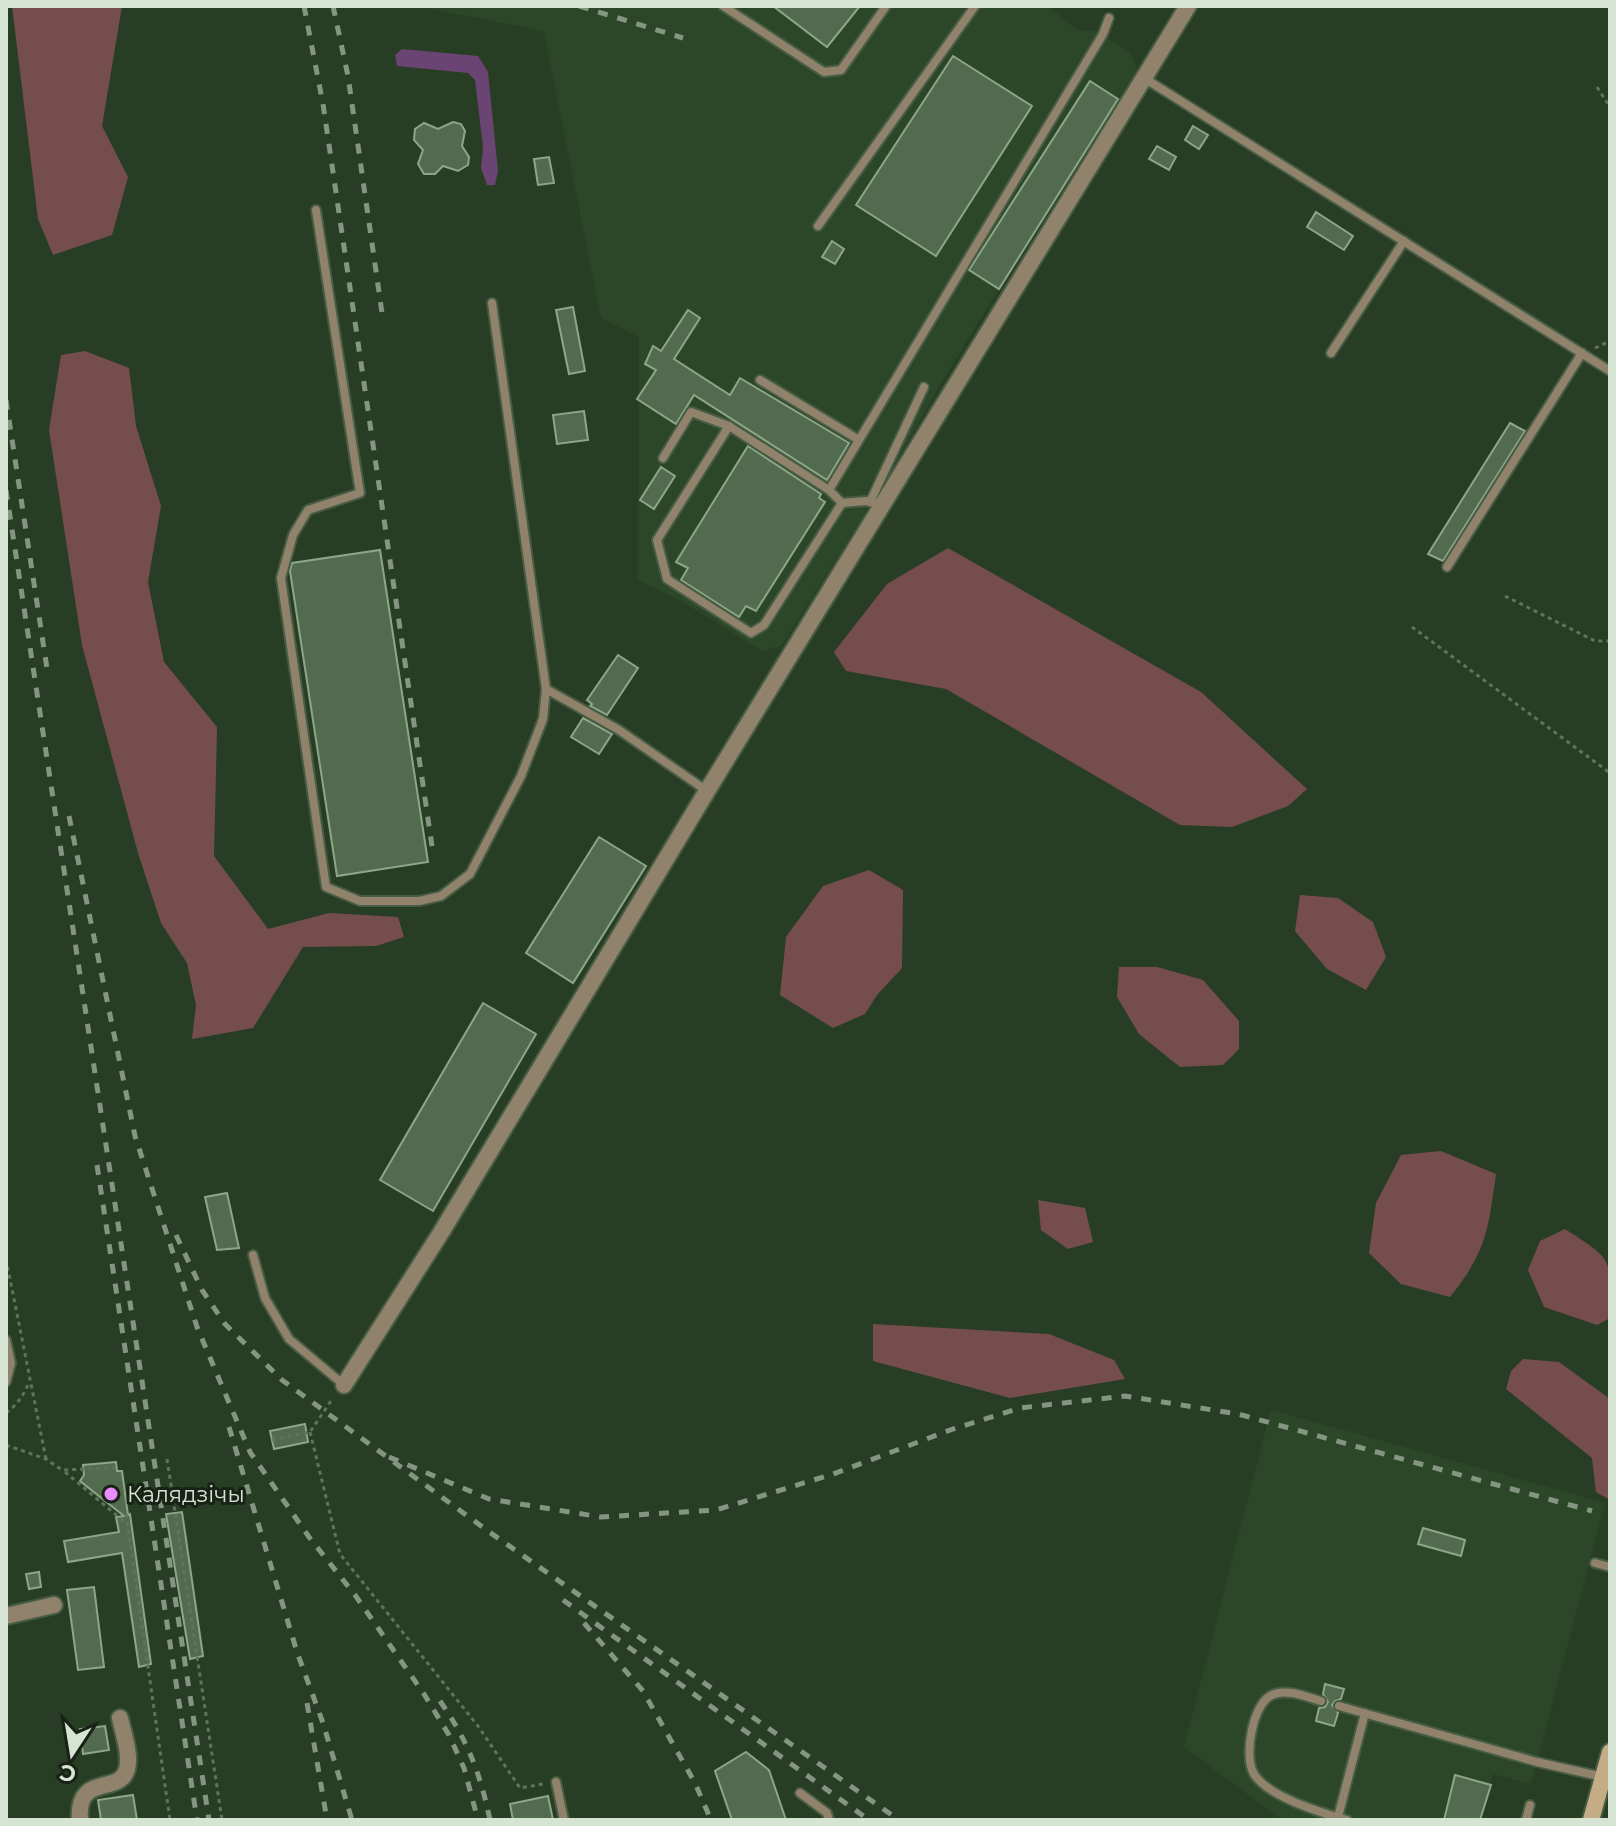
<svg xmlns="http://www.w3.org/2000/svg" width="1616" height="1826" font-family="Montserrat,sans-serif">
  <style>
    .built { fill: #2c4727 }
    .green { fill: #764d4d }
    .water { fill: #6a4472 }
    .building { fill: #526a4d; stroke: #8da687; stroke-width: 2 }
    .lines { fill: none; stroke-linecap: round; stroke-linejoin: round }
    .lane-casing { stroke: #475c44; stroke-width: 12 }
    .street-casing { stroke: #475c44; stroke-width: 20 }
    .secondary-casing { stroke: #475c44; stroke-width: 20 }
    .path { stroke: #60735c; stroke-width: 3; stroke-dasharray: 4 4; stroke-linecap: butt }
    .lane { stroke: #90826b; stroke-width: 8 }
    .street { stroke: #90826b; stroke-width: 16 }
    .secondary { stroke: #c3ac86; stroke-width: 16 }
    .rail { stroke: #849681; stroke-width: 5; stroke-dasharray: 10 10; stroke-linecap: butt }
    .poi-dot { fill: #e98dfe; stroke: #182216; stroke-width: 3 }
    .labels { text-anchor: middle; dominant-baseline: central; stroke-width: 6; stroke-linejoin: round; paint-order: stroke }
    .poi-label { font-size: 22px; fill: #d6e4d3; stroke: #182216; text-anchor: start }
  </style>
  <rect width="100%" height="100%" fill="#283e24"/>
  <g class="built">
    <polygon points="416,6 1047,6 1079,31 1096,31 1130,52 1139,73 999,289 937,390 884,484 871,484 865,495 866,513 781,646 762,651 681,601 638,580 639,337 601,318 544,31"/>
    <polygon points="1271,1410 1605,1503 1531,1784 1493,1774 1480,1820 1282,1820 1184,1747"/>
  </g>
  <g class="green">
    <polygon points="12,6 122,6 102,126 128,177 112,235 53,255 38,219"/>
    <polygon points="85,351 129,368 136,426 161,506 148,582 164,662 217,727 214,856 268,929 329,913 398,917 404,937 376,946 303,947 253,1028 192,1039 196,1005 187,963 161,923 138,853 82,645 49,430 61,355"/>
    <polygon points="948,548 1201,692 1307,789 1288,806 1232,827 1180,825 946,689 846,671 834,652 887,584"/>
    <polygon points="869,870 903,890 902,968 877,995 865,1014 833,1028 780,995 786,937 823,886"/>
    <polygon points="1300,895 1338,898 1373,922 1386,957 1366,990 1327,969 1295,931"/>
    <polygon points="1119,967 1157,967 1203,980 1239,1021 1239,1049 1223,1065 1180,1067 1139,1034 1117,997"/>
    <path d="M1441,1151L1496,1174C1488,1230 1487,1251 1450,1297L1401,1284L1369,1253L1376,1203L1401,1155Z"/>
    <polygon points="1038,1200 1085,1208 1093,1242 1068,1249 1041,1230"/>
    <path d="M1565,1229C1616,1262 1610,1257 1610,1318L1597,1325L1544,1307L1528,1270L1540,1241Z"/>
    <polygon points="873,1324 1049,1334 1114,1360 1125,1379 1010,1398 873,1361"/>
    <polygon points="1523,1359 1559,1362 1610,1399 1610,1500 1596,1492 1592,1458 1506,1389 1511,1371"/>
  </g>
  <polygon class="water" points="402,49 478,56 488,72 498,171 495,185 487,185 481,168 483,147 475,80 468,73 397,66 395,55"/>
  <g class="building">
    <polygon points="773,6 860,6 827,47"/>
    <polygon points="953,56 1032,106 936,256 856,205"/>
    <polygon points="1090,81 1118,99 999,289 969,270"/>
    <polygon points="453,122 461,124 465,131 462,146 469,157 468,165 458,171 443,166 435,174 424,174 418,164 423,150 414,140 415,129 424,123 438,129"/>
    <polygon points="1193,126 1208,135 1199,149 1185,140"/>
    <polygon points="1157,146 1176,157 1169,170 1149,159"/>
    <polygon points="549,157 554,183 538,185 534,159"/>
    <polygon points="1316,212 1353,236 1344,250 1307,227"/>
    <polygon points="832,241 844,249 835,264 822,257"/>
    <polygon points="573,307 585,371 569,374 556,310"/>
    <polygon points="688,310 700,318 674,359 730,395 740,378 849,443 827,480 694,395 676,424 637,399 656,370 645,364 653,346 661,351"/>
    <polygon points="584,411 588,440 557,444 553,415"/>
    <polygon points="1510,423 1525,431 1443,561 1428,554"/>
    <polygon points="748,446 821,494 819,498 825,502 756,611 746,606 739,617 681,580 688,568 676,562"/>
    <polygon points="661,467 675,476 654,509 640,500"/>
    <polygon points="380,550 428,862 337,876 290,571 292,563"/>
    <polygon points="618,655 638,668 607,715 590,706 592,704 587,700"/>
    <polygon points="583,718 612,734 599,754 571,737"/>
    <polygon points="599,837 646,866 573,983 526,953"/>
    <polygon points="483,1003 536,1034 433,1211 380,1180"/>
    <polygon points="227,1193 239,1248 217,1250 205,1197"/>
    <polygon points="305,1424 308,1442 274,1449 270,1431"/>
    <polygon points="116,1462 117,1471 122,1471 128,1515 130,1514 151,1664 139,1667 122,1553 68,1562 64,1541 119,1532 116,1517 124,1516 80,1481 84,1475 83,1465"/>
    <polygon points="182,1512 203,1656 190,1659 166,1514"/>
    <polygon points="1423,1528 1465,1540 1461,1556 1418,1544"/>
    <polygon points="39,1572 41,1587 29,1589 26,1574"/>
    <polygon points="94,1587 104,1667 78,1670 67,1590"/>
    <polygon points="1325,1684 1344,1689 1341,1699 1335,1701 1332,1705 1338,1713 1334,1726 1316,1721 1319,1708 1325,1707 1328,1702 1323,1694"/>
    <polygon points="105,1726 109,1750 83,1754 80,1729"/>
    <polygon points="746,1752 769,1770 786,1820 732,1820 715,1771"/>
    <polygon points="1455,1775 1491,1785 1480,1820 1444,1820"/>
    <polygon points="133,1795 137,1820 101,1820 98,1800"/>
    <polygon points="548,1796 553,1820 513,1820 510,1804"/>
  </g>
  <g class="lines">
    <defs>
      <g id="lane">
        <polyline points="723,6 824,72 841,70 886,6"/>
        <polyline points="1144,78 1610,371"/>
        <polyline points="316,210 360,493 308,510 293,535 281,578 326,887 360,901 419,901 441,896 470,874 521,776 543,719 546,689 492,303"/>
        <polyline points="818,226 975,6"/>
        <polyline points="1331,353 1404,241"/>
        <polyline points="760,380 859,440"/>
        <polyline points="663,458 691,412 729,426"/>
        <polyline points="829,490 729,426 657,540 667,579 751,633 764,625 842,503"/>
        <polyline points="870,502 924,387"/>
        <polyline points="883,505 866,501 842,503 829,490 1103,34 1109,18"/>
        <polyline points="1447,567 1582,353"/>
        <polyline points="546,689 619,730 707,791"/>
        <polyline points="253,1255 265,1298 289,1339 344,1385"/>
        <polyline points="6,1340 11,1363 6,1382"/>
        <polyline points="1595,1563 1610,1567"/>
        <path d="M1321,1701C1307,1697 1286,1688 1272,1695C1253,1703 1243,1756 1254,1774C1268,1797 1322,1813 1347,1820"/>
        <polyline points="1339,1706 1537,1762 1603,1777"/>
        <polyline points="556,1782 564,1820"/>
        <polyline points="800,1793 827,1813 829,1820"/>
        <polyline points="1338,1817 1365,1713"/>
        <polyline points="1526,1820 1530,1805"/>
      </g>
      <g id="street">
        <polyline points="344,1385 442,1231 707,791 1188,6"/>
        <polyline points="6,1616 54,1605"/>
        <path d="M80,1820C76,1772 120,1796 127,1769C131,1754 123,1733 120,1718"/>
      </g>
      <polyline id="secondary" points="1591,1820 1610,1752"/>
    </defs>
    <use href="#lane" class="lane-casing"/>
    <use href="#street" class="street-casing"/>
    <use href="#secondary" class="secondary-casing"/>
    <g class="path">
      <polyline points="1597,87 1610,107"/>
      <polyline points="1595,348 1610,341"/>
      <polyline points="1505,596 1595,641 1610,641"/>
      <polyline points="1412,627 1610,773"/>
      <polyline points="6,1259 46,1459"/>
      <path d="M6,1413C17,1405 24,1395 29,1382"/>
      <polyline points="310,1432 340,1554 478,1726 520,1788 543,1784"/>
      <polyline points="272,1440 310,1432 333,1398"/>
      <polyline points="6,1445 46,1459 62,1470 116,1468"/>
      <polyline points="167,1459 222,1820"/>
      <polyline points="65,1472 127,1524"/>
      <polyline points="126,1514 170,1820"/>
    </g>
    <use href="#lane" class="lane"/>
    <use href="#street" class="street"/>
    <use href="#secondary" class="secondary"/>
    <g class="rail">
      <polyline points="304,6 323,104 433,853"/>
      <polyline points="333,6 348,76 382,313"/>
      <polyline points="579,6 683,38"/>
      <polyline points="6,400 48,675"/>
      <polyline points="6,490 209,1820"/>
      <polyline points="69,816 135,1136 197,1327 250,1452 309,1537 355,1595 424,1694 449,1735 464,1768 478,1820"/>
      <polyline points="97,1165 197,1820"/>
      <polyline points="176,1235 202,1290 225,1324 282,1380 488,1531 899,1820"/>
      <polyline points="229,1427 297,1652 323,1723 352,1820"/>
      <polyline points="389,1457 489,1499 601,1517 716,1510 833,1474 953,1429 1020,1408 1125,1396 1238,1414 1592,1511"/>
      <polyline points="563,1600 869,1820"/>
      <polyline points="584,1623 643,1691 695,1783 711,1820"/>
      <path d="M440,1701C468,1741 480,1773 490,1820"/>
      <polyline points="307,1703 327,1820"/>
    </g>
  </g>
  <circle class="poi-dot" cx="111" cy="1494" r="8"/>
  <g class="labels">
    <g class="poi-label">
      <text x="127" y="1494">Калядзічы</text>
    </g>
  </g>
  <rect width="1616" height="1826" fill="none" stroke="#d6e4d3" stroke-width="16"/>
  <g transform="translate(72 1754) rotate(192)" stroke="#182216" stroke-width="6" paint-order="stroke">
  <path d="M0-6L14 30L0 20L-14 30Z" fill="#d6e4d3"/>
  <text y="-12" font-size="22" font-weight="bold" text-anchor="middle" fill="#d6e4d3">С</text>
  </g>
</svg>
